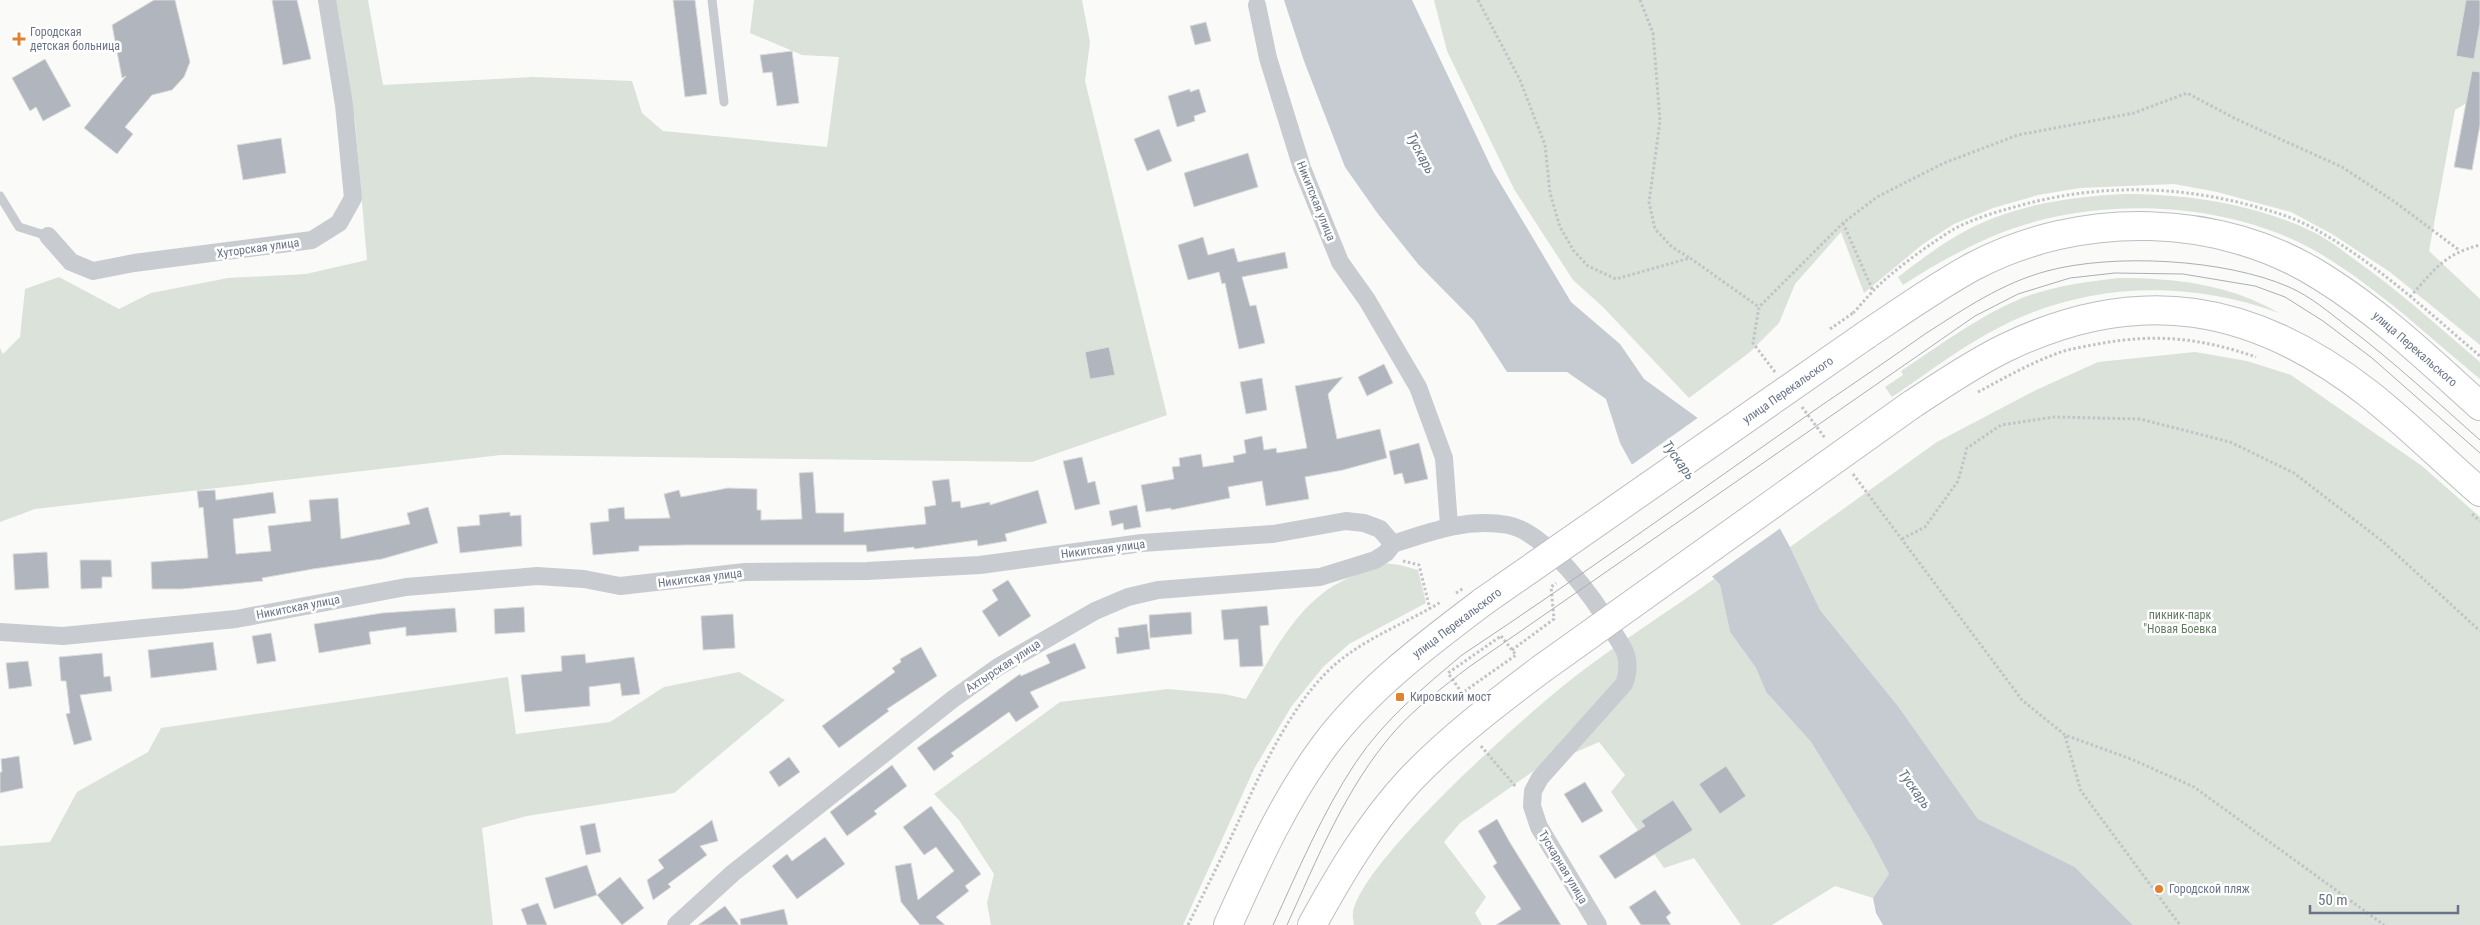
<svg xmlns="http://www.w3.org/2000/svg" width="2480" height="925" font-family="'Roboto Condensed',sans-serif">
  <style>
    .green { fill: #dae2d9 }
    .water { fill: #c5cbd1 }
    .pier { fill: #fafaf8 }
    .building { fill: #b1b6be; stroke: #dcdcda }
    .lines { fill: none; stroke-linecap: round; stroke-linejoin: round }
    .primary-casing { stroke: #bbbec3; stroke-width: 30 }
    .path { stroke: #c2c3c6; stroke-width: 3; stroke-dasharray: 2.5 2.5; stroke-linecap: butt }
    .lane { stroke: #c8cbcf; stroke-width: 9 }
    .street { stroke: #c8cbcf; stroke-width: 18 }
    .primary { stroke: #fff; stroke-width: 28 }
    .tram { stroke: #abaeb5; stroke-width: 1 }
    .primary-bridge-casing { stroke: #bbbec3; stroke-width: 30; stroke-linecap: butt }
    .path-bridge { stroke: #c2c3c6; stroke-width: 3; stroke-dasharray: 2.5 2.5; stroke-linecap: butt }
    .primary-bridge { stroke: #fff; stroke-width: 28 }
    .poi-dot { fill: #e18231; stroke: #fff; stroke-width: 2 }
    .labels { text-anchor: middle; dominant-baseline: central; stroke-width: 5; stroke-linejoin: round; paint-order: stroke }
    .poi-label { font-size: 12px; fill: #6a7488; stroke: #fff; text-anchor: start }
    .street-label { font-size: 12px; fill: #6a7488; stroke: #fff }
    .park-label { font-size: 12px; fill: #647a65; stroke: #fff }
    .water-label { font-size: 14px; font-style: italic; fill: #667483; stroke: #fff }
  </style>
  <rect width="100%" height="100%" fill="#fafaf8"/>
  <g class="green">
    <polygon points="333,0 368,0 383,85 533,77 632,81 642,113 663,131 827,147 839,57 802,55 750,33 754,0 1082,0 1090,42 1085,81 1167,415 1032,462 501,455 35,509 0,522 0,348 3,354 20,337 25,289 59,277 119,309 151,293 228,278 306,274 367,260 355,121"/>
    <polygon points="1434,0 2480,0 2480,95 2455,110 2429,251 2480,299 2480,345 2390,272 2332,234 2291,212 2217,192 2174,184 2080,188 2038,195 1993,208 1954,224 1923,244 1864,293 1841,232 1795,284 1779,323 1750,352 1689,398 1603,307 1573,280 1514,189 1447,51"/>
    <path d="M2123,194C2186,194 2251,203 2309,230C2325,237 2339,248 2354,259C2398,290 2439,327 2480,362V379C2428,336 2378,288 2319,253C2230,201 2100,195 2003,232C1968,246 1935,264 1903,285L1898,277C1918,262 1937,247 1958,235C2007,206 2067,197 2123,194Z"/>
    <path d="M2119,278C2175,278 2229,284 2279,313C2189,280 2090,282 2004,325C1965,344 1929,372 1892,397L1885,387L1903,375L1901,371C1940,345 1979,316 2022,298C2053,286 2086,282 2119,278Z"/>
    <polygon points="2195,352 2247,361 2291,375 2422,466 2480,517 2480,925 2133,925 2075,867 1978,819 1898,706 1820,610 1790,547 1937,442 2034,391 2098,362"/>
    <path d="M1383,563L1400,565L1418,570L1426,603L1349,644L1323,667L1291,707L1254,769L1183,925H991L987,903L994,874L959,820L934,794L1060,702L1168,689L1224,694L1246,699C1270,659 1292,612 1333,586C1349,577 1366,570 1383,563Z"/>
    <path d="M1714,579L1720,585L1730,632L1756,668L1766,692L1811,742L1869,836L1889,874L1873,898L1835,886L1772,925H1741L1694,858L1664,868L1611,792L1625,775L1599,742L1535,770L1460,823L1444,842L1486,897L1475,913L1482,925H1354C1354,922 1352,917 1353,914C1357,865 1525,716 1568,682C1615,645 1666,613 1714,579Z"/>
    <polygon points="739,672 785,700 674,793 527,816 482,828 493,925 0,925 0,846 50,842 77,792 148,752 161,728 508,677 516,734 610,722 664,687"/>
  </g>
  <polygon class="water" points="1284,0 1412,0 1493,171 1571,302 1620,344 1644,379 1706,424 1756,485 1790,547 1820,610 1898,706 1978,819 2075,867 2133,925 1883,925 1876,913 1873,898 1889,874 1869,836 1811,742 1766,692 1756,668 1730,632 1720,585 1666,527 1620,443 1606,399 1567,372 1507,372 1474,321 1418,264 1378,214 1345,167 1304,61"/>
  <polygon class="pier" points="1699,417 1707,423 1758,484 1782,527 1710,578 1664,529 1630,466"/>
  <g class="building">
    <polygon points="154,0 175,0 190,62 184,77 172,90 152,95 125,127 133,134 117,154 84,128 126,76 122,78 112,25"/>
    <polygon points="272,0 297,0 311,59 283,65"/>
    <polygon points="673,0 695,0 707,94 685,97"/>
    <polygon points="2466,0 2480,0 2480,24 2474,59 2456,56"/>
    <polygon points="1206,22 1211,41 1195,45 1190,26"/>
    <polygon points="792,51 799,103 777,106 772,72 763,73 760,55"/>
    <polygon points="45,59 71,106 43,121 36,107 30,111 12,78"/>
    <polygon points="2472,71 2480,72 2480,125 2472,170 2454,167"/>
    <polygon points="1190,89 1190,92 1199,89 1206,112 1194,116 1195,121 1177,127 1168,96"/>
    <polygon points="1159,129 1172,161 1147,171 1134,139"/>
    <polygon points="281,138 286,173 243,180 237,145"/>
    <polygon points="1248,153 1258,187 1194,207 1184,173"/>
    <polygon points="1203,237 1208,255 1234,248 1238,262 1285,252 1288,268 1242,277 1250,306 1256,305 1265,343 1239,349 1225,283 1222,284 1219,272 1188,280 1178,245"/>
    <polygon points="1109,347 1115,375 1090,379 1085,352"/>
    <polygon points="1384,364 1393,383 1367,396 1358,377"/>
    <polygon points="1343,377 1328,394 1337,439 1380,429 1387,458 1343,470 1305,477 1309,499 1266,506 1262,481 1228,487 1230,498 1171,510 1171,508 1146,512 1141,485 1174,479 1172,467 1180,466 1179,458 1201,454 1203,467 1234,462 1233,456 1246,453 1244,440 1262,436 1264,450 1276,448 1277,453 1307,448 1295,386"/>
    <polygon points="1262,378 1267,410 1246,414 1240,382"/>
    <polygon points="1419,443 1428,479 1405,484 1402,473 1394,475 1389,451"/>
    <polygon points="1082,457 1088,483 1095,481 1100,504 1075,510 1063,461"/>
    <polygon points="813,472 816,513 844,513 844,532 926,524 924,507 936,505 932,481 949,479 952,502 960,501 961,508 990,502 990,505 1038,490 1047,523 1005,534 1007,541 978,546 977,540 914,549 914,547 867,552 866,545 686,545 639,546 639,551 593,555 590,523 609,521 608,509 624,507 625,519 670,518 664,494 679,490 681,497 728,488 757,489 757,510 761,510 761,520 802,519 799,473"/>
    <polygon points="215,490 216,500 273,492 276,513 233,519 236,554 271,551 268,526 311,521 309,500 338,498 341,539 410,524 407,513 428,507 438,543 382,559 313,569 262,578 263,581 182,589 152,589 151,562 208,558 203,507 199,508 197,491"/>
    <polygon points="1137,505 1141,527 1124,530 1123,523 1112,526 1109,511"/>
    <polygon points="510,512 510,516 521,515 522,546 460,553 457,527 480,525 479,515"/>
    <polygon points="47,552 49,588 15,590 13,554"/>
    <polygon points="80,560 111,560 112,577 102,577 102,588 81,589"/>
    <polygon points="1008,580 1031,616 999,637 982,611 998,600 992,590"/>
    <polygon points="1267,606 1269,625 1260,626 1263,666 1240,667 1238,639 1224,640 1221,610"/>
    <polygon points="524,607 525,632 495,634 494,609"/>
    <polygon points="455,608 457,632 406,636 406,627 369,632 371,644 319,653 314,624 382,613"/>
    <polygon points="1191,612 1192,634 1150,638 1149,615"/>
    <polygon points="733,614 735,648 703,650 701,616"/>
    <polygon points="1147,624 1150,649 1117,654 1115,637 1119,637 1118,628"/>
    <polygon points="271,633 276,661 257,664 252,636"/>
    <polygon points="213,642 217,670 151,678 148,650"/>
    <polygon points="1075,643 1086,668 1030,692 1039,707 1016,722 1009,712 951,753 954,756 934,771 917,748 1020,674 1021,676 1050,663 1046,655"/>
    <polygon points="921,647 937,676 887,709 889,711 839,748 822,726 895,672 892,668 901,662 900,659"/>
    <polygon points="102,653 104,677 110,676 112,691 80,695 92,740 74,745 66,714 70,713 66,681 61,681 59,657"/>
    <polygon points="585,654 586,663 634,657 640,694 622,696 620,683 589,687 590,706 525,712 521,675 562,671 561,656"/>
    <polygon points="28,661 32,686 9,689 6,663"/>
    <polygon points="19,756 23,788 0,793 0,772 2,772 1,759"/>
    <polygon points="789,757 800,772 779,787 769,772"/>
    <polygon points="892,765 907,786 874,811 877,814 847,836 830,812"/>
    <polygon points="1726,766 1746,796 1720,814 1699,784"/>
    <polygon points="1585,782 1603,811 1582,823 1564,794"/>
    <polygon points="1673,800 1693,830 1615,879 1599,856 1645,826 1641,821"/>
    <polygon points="931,806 981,874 965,886 969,891 936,917 945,925 920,925 901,902 895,866 911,863 918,900 954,871 936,847 924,855 903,827"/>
    <polygon points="1497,819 1509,841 1561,925 1496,925 1521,909 1493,866 1497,863 1478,831"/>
    <polygon points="712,820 718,841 700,846 707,855 668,884 671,887 653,900 647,880 664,868 658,860"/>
    <polygon points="595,823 601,852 586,855 580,826"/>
    <polygon points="825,837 845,864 797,899 772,866 787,854 792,861"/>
    <polygon points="587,865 597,895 554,909 545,878"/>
    <polygon points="620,877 644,908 622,925 597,895"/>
    <polygon points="1655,890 1671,913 1666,917 1671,925 1641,925 1629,907"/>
    <polygon points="538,903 547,925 527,925 521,909"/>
    <polygon points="725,906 739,925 698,925"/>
    <polygon points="784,909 788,925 741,925 740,919"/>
  </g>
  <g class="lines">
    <defs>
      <g id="primary">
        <path d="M1866,335C1902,311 1937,286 1974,266C2081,210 2220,212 2322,277C2380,313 2429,360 2480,406"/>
        <path d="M1911,405C1942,385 1972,364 2005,348C2139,283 2254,304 2369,394C2407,424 2443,460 2480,492"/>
        <path d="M1228,925C1256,863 1284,800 1325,745C1368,688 1427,644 1484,601"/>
        <path d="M1312,925C1340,874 1370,823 1410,780C1449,739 1495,704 1540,670"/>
      </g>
    </defs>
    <use href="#primary" class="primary-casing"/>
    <g class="path">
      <polyline points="1478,0 1520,80 1545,145 1550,193 1560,227 1574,251 1588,266 1616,279 1690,258 1759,307"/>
      <polyline points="1640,0 1653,33 1660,121 1649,202 1655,229 1672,247 1690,258"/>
      <polyline points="1843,223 1873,291"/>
      <path d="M2410,297C2434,270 2444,254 2480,245"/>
      <path d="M1853,313C1860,306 1866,298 1873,291C1892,271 1931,243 1954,229C1971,220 1992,213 2011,208C2092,184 2172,184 2253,206C2274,212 2293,217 2313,228C2374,261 2427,311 2480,356"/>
      <polyline points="1775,372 1753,343 1759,307 1843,223 1877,197 1944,163 2018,135 2134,113 2187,93 2236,119 2342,167 2395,202 2459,250"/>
      <path d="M1978,392C2006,377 2034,361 2064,351C2075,348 2087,346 2098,344C2155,333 2201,338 2256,357"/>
      <polyline points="1802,407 1825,438"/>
      <polyline points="1853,474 2022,700 2065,735 2131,759 2194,787 2384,925"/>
      <polyline points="2472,514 2480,521"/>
      <polyline points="1902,539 1925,527 1958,481 1967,448 2001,425 2054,417 2140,419 2230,442 2294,473 2382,541 2480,631"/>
      <polyline points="1403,561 1419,565 1430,609"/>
      <polygon points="1501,636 1516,655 1462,693 1448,673"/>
      <polyline points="1512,650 1554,619 1551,587 1556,583"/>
      <polyline points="2065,736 2081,791 2180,925"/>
      <polyline points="1481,746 1516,787"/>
      <path d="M1188,925C1204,893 1220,861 1235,829C1259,776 1286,713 1327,672C1359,640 1403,625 1441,602"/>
    </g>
    <g class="lane">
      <polyline points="712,0 724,102"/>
      <polyline points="0,196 19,227 48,236"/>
    </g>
    <g class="street">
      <polyline points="1257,5 1268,58 1302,168 1340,262 1367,300 1418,387 1444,458 1449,525"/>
      <polyline points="48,236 71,262 93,271 134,263 312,240 339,223 353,198 344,105 327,0"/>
      <path d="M1393,544C1432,531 1467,518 1508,525C1546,532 1595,599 1613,631C1617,639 1624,647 1626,655C1629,666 1628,674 1624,684L1540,778L1533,791L1532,806L1539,827L1598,925"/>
      <polyline points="0,632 63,636 236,619 406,587 537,576 584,579 620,586 745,572 867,571 980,565 1142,543 1273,534 1346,521 1364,523 1380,529 1393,544"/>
      <polyline points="676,925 733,873 953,699 998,667 1095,611 1128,597 1158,590 1320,577 1375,560 1386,553 1393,544"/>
    </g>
    <use href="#primary" class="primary"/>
    <g class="tram">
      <path d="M1273,925C1298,871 1322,813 1356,762C1384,720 1424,687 1462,655C1584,574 1702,489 1822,405C1856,382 1891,358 1925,334C1964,309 2002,283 2047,271C2114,253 2225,259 2289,287C2310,296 2330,313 2348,327C2394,362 2437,402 2480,440"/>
      <path d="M1287,925C1317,859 1346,787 1394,732C1416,707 1443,687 1469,667L1975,316L2018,294L2070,278L2115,273L2183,274L2255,286L2285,297L2323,321L2372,358L2480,453"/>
    </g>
    <defs>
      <g id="primary-bridge">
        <polyline points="1484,601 1866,335"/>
        <polyline points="1540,670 1911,405"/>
      </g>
    </defs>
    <use href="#primary-bridge" class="primary-bridge-casing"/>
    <g class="path-bridge">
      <polyline points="1830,329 1853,313"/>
      <polyline points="1456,593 1464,588"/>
    </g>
    <use href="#primary-bridge" class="primary-bridge"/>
  </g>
  <g class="poi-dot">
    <path d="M16.5 31.5h5v5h5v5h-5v5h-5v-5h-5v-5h5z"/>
    <rect x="1395" y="692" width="10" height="10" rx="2.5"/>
    <circle cx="2159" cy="889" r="5"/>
  </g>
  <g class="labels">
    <g class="poi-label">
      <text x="30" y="32">Городская<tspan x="30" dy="14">детская больница</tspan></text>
      <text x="1410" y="697">Кировский мост</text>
      <text x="2169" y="889">Городской пляж</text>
    </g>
    <g class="street-label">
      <text transform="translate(1316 201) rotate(68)">Никитская улица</text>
      <text transform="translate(258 248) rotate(-8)">Хуторская улица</text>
      <text transform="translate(2415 349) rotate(41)">улица Перекальского</text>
      <text transform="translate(1788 390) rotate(-35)">улица Перекальского</text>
      <text transform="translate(1103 549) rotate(-7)">Никитская улица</text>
      <text transform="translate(700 578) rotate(-7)">Никитская улица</text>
      <text transform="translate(298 607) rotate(-11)">Никитская улица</text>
      <text transform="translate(1457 623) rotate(-37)">улица Перекальского</text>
      <text transform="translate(1003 666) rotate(-33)">Ахтырская улица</text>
      <text transform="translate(1563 867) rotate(59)">Тускарная улица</text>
    </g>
    <g class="park-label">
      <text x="2180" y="615">пикник-парк<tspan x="2180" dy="14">"Новая Боевка</tspan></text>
    </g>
    <g class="water-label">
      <text transform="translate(1421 153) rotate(62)">Тускарь</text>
      <text transform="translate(1679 460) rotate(54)">Тускарь</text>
      <text transform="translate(1915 789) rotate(54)">Тускарь</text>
    </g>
  </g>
  <path d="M2310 905v8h148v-8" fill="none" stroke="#6a7488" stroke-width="2.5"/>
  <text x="2318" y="905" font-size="15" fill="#6a7488" stroke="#ffffff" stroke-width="4" paint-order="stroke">50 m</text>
</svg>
